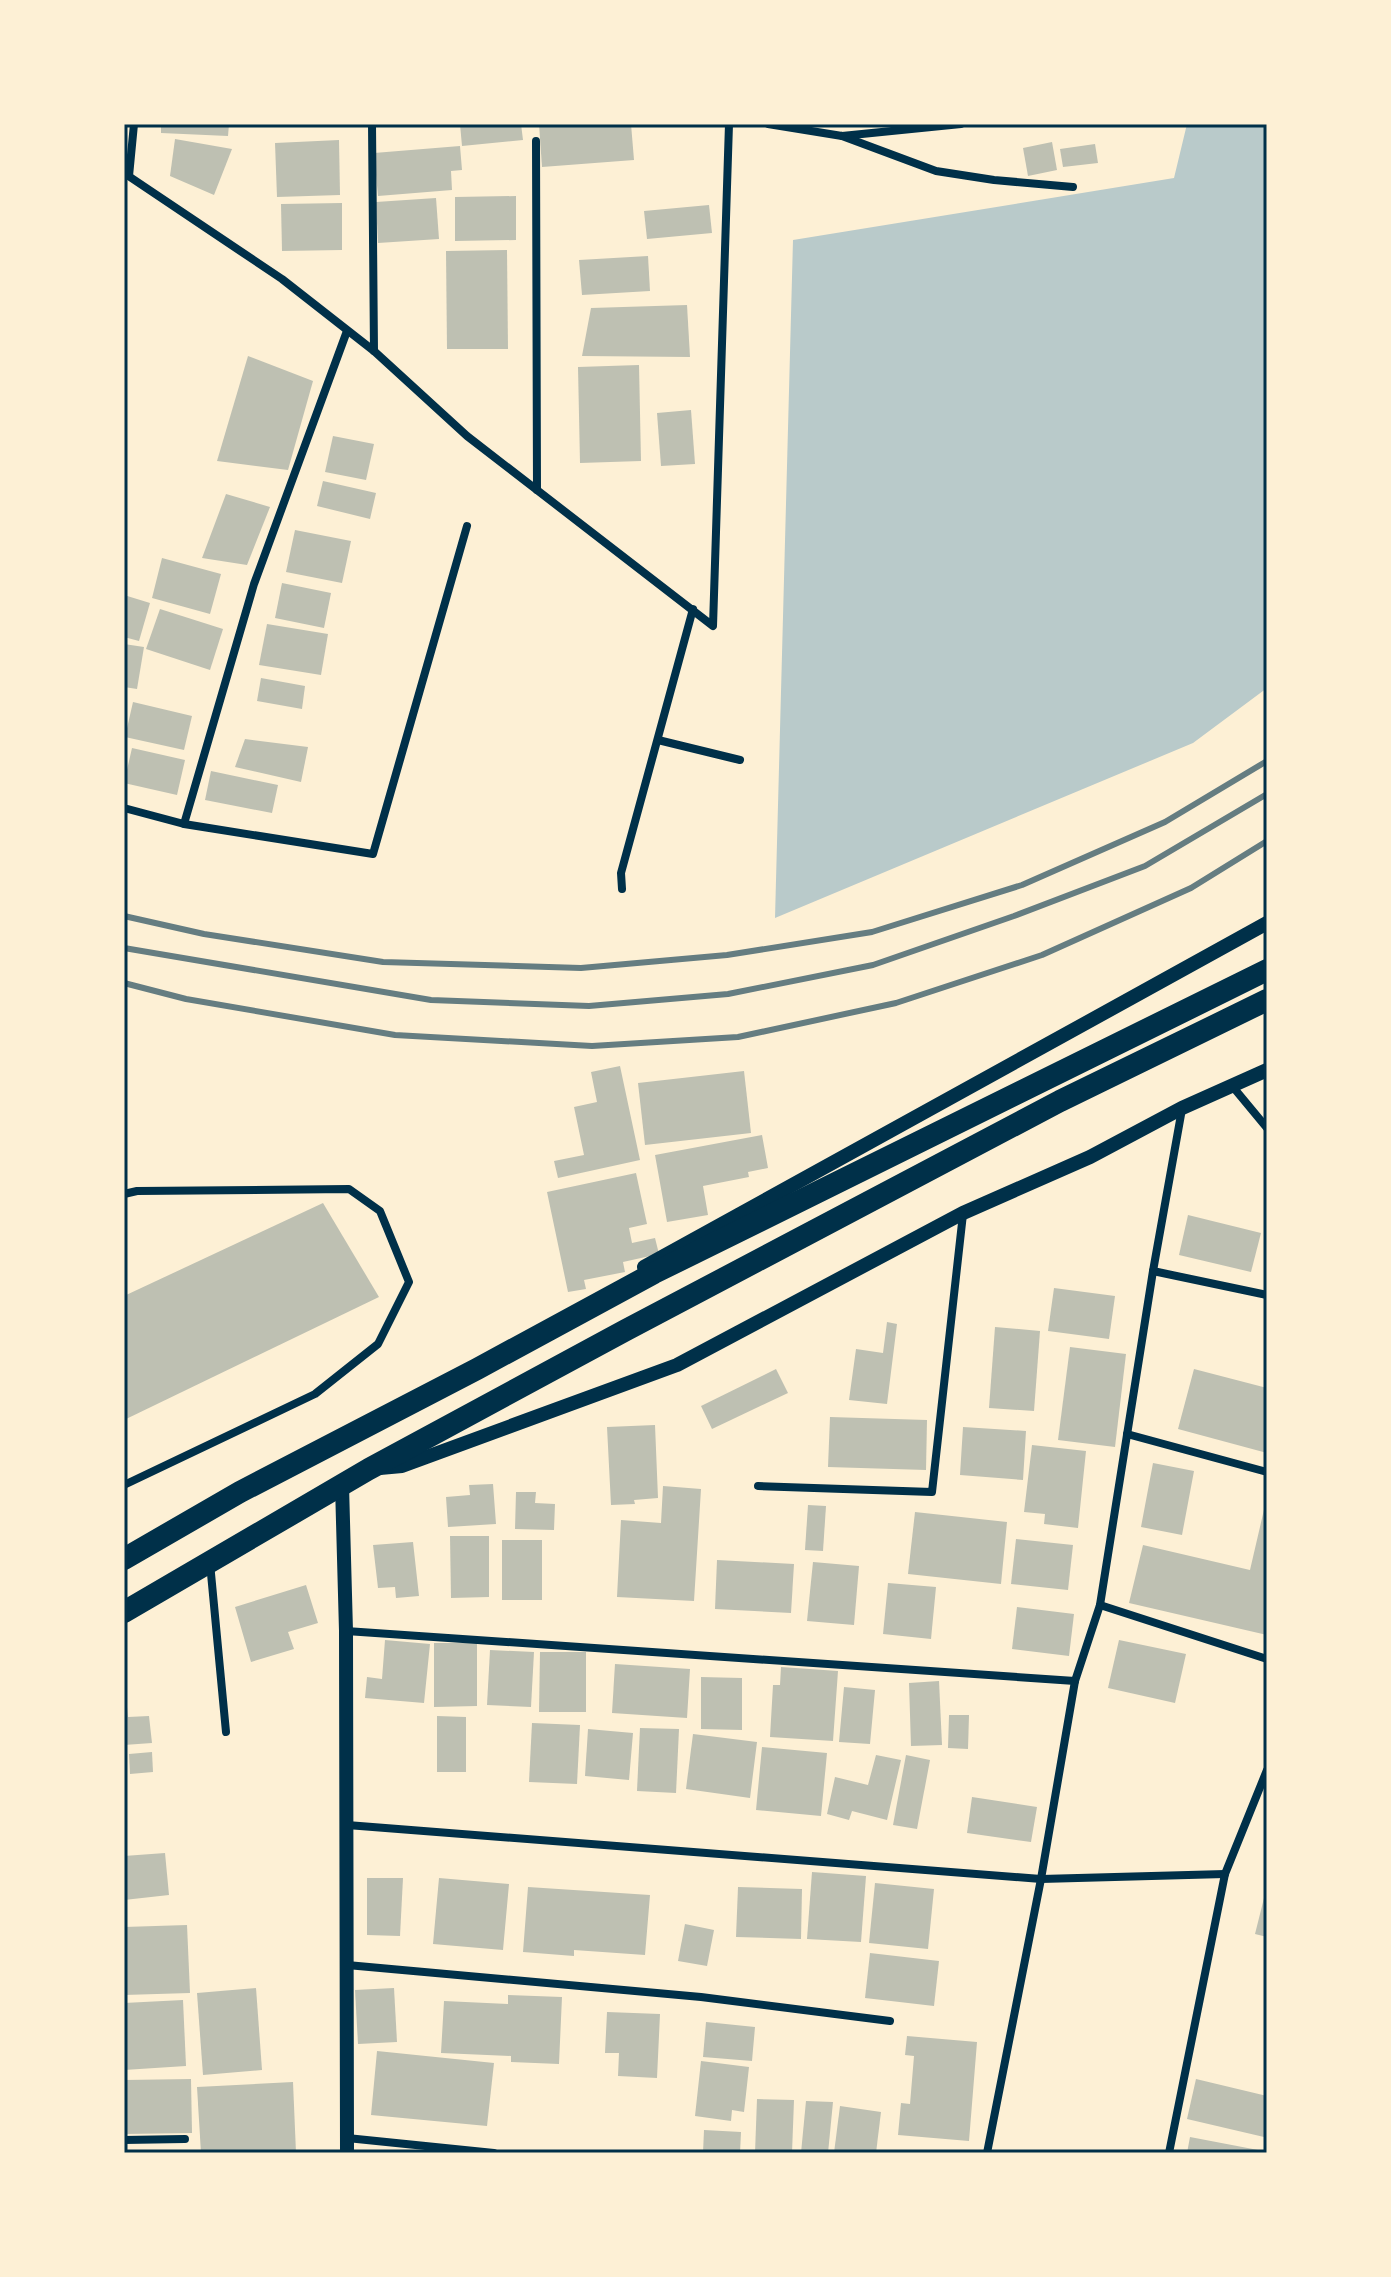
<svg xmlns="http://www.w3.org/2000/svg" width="1391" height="2277" font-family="'Source Sans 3',sans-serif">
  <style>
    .green { fill: #b9caca }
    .building { fill: #bec0b2 }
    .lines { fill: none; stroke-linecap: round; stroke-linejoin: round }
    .minor { stroke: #003049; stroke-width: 8 }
    .tertiary { stroke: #003049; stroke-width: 14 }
    .trunk { stroke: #003049; stroke-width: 22 }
    .rail { stroke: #657d81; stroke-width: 6 }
    .neatline { fill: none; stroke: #003049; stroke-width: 3 }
  </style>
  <rect width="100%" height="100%" fill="#fdf0d5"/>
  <polygon class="green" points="1187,124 1267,124 1267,688 1193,743 775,918 793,240 1174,178"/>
  <g class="building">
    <polygon points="161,124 229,124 228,136 161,133"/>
    <polygon points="460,124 521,124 523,140 462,146"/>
    <polygon points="539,124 631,124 634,160 542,167"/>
    <polygon points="175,139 232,149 214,195 170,176"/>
    <polygon points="339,140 340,195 277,197 275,143"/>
    <polygon points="1052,142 1057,170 1028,176 1023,148"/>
    <polygon points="1095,144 1098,163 1063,167 1060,149"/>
    <polygon points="460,146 462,170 451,171 452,190 378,196 374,153"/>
    <polygon points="516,196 516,240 455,241 455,197"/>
    <polygon points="436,198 439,239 378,243 376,202"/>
    <polygon points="342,203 342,250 282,251 281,204"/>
    <polygon points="709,205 712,233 647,239 644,211"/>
    <polygon points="507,250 508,349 447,349 446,251"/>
    <polygon points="648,256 650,291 582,295 579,260"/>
    <polygon points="687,305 690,357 582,356 591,308"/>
    <polygon points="248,356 313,381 288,470 217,461"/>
    <polygon points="639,365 641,461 580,463 578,367"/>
    <polygon points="691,410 695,464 661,466 657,413"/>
    <polygon points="333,436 374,444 366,480 325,472"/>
    <polygon points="323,481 376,493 370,519 317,506"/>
    <polygon points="226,494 270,507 247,565 202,558"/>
    <polygon points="295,530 351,541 342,583 286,572"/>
    <polygon points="162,558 221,574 210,614 152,598"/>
    <polygon points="282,583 331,593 324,628 275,618"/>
    <polygon points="124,595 150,603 139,641 124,637"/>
    <polygon points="160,609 223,629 210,670 146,649"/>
    <polygon points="267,624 328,634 321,675 259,665"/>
    <polygon points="124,644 144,647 137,689 124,687"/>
    <polygon points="261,678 305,686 302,709 257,701"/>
    <polygon points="133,702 192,716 184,750 125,737"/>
    <polygon points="245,739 308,747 301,782 235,767"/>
    <polygon points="132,748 185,760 177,795 124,783"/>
    <polygon points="211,771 278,785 272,813 205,800"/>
    <polygon points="620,1066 640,1160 558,1178 554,1161 584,1155 574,1107 597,1102 591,1072"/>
    <polygon points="744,1071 751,1133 645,1145 638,1083"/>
    <polygon points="762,1135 768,1168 748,1172 749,1177 703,1186 708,1215 667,1222 655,1155"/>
    <polygon points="636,1173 647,1224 629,1228 632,1243 655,1238 659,1254 623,1262 625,1272 584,1280 586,1289 568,1292 547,1192"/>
    <polygon points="323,1203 379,1297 124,1420 124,1296"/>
    <polygon points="1188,1215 1261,1233 1251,1272 1179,1255"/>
    <polygon points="1054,1288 1115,1296 1109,1339 1048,1331"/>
    <polygon points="887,1322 897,1324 887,1404 849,1400 856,1349 883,1353"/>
    <polygon points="995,1327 1040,1331 1034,1411 989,1408"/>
    <polygon points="1070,1347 1126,1354 1115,1447 1058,1440"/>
    <polygon points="776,1369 788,1393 712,1429 701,1406"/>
    <polygon points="1194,1369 1267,1388 1267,1453 1178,1429"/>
    <polygon points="830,1417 927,1420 926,1470 828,1467"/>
    <polygon points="655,1425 658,1498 634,1500 635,1504 611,1505 607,1427"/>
    <polygon points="963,1427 1026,1431 1023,1480 960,1475"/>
    <polygon points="1032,1445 1086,1451 1078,1528 1044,1524 1045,1514 1024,1512"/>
    <polygon points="1153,1463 1194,1471 1182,1535 1141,1527"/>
    <polygon points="493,1484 496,1524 448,1527 446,1497 470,1495 469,1485"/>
    <polygon points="663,1486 701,1489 694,1601 617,1597 621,1520 661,1523"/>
    <polygon points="516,1492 536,1492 535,1503 555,1504 554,1530 515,1529"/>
    <polygon points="1266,1501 1267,1635 1129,1603 1143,1545 1250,1570"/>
    <polygon points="808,1505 826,1506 823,1551 805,1550"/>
    <polygon points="915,1512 1007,1522 1001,1584 908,1574"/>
    <polygon points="450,1536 489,1536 489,1597 451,1598"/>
    <polygon points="1016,1539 1073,1545 1068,1590 1011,1584"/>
    <rect x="502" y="1540" width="40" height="60"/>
    <polygon points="413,1542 419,1596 396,1598 395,1587 378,1588 373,1545"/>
    <polygon points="717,1560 794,1564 791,1613 715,1609"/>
    <polygon points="813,1562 859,1566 854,1625 807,1621"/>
    <polygon points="888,1583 936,1587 931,1639 883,1634"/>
    <polygon points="306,1585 318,1623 288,1632 294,1649 251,1662 235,1607"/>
    <polygon points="1017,1607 1074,1614 1069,1656 1012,1649"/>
    <polygon points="385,1640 430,1644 424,1703 365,1698 367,1677 382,1679"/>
    <polygon points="1119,1640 1186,1654 1175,1703 1108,1688"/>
    <polygon points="434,1643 477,1643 477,1706 434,1707"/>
    <polygon points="490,1650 534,1652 531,1707 487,1705"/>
    <polygon points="540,1652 586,1652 586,1712 539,1712"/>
    <polygon points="615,1664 690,1669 687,1718 612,1713"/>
    <polygon points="781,1667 838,1671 833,1741 770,1737 773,1685 780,1685"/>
    <polygon points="701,1677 742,1678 742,1730 701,1729"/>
    <polygon points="939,1681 942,1745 911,1746 909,1683"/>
    <polygon points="844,1687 875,1690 870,1744 839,1742"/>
    <polygon points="124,1707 127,1707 128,1717 149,1716 152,1743 124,1745"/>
    <polygon points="949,1715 969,1715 968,1749 948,1748"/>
    <polygon points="437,1716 466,1717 466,1772 437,1772"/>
    <polygon points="532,1723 580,1725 577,1784 529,1782"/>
    <polygon points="640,1728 679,1729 676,1793 637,1791"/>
    <polygon points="588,1729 633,1733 629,1780 585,1776"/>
    <polygon points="693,1734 757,1742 750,1798 686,1789"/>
    <polygon points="762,1747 827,1753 821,1816 756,1810"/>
    <polygon points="152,1752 153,1772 130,1774 129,1754"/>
    <polygon points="876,1755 901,1760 887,1820 852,1811 849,1820 827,1814 835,1777 868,1785"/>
    <polygon points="906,1755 930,1760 917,1829 893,1825"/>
    <polygon points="972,1797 1037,1807 1031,1842 967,1833"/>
    <polygon points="165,1853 169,1895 124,1900 124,1856"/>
    <polygon points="812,1872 866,1876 861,1942 807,1939"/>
    <polygon points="367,1878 403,1878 400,1936 367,1935"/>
    <polygon points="439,1878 509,1884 503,1950 433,1944"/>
    <polygon points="875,1883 934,1889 928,1949 869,1943"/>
    <polygon points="528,1887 650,1895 645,1955 574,1950 574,1956 523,1952"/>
    <polygon points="738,1887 802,1889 801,1939 736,1937"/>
    <polygon points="1266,1890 1267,1890 1267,1937 1255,1934"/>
    <polygon points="685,1924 714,1930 707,1966 678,1961"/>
    <polygon points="187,1925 190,1993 124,1995 124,1927"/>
    <polygon points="870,1953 939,1961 934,2006 865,1998"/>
    <polygon points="256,1988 262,2070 203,2075 197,1993"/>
    <polygon points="394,1988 397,2042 358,2044 355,1990"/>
    <polygon points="508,1995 562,1997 559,2064 511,2062 511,2056 441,2053 444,2001 508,2004"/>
    <polygon points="183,2000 186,2066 124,2070 124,2003"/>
    <polygon points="607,2012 660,2014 657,2078 618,2076 619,2053 605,2053"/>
    <polygon points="706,2022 755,2027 752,2061 703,2057"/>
    <polygon points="907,2036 977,2042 969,2141 898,2135 901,2103 910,2104 914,2056 905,2055"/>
    <polygon points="377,2051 494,2063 487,2126 371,2115"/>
    <polygon points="701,2061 749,2067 744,2112 732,2110 731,2121 695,2116"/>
    <polygon points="191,2079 192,2133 124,2134 124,2080"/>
    <polygon points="1196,2079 1267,2096 1267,2125 1264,2137 1187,2119"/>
    <polygon points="293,2082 296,2153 201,2153 197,2087"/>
    <polygon points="757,2099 794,2100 792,2153 755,2153"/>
    <polygon points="806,2101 833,2102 828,2153 801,2153"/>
    <polygon points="840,2106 881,2112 876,2153 834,2153"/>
    <polygon points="704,2130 741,2132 740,2153 703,2153"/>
    <polygon points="1190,2137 1258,2150 1257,2153 1187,2153"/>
  </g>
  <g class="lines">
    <g class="minor">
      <polyline points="372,124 374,351"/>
      <polyline points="768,124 842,136 961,124"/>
      <polyline points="842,136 936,171 994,180 1073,187"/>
      <polyline points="536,141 537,490"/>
      <polyline points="124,173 282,279 374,351 467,436 713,626 729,124"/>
      <polyline points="129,176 134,124"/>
      <polyline points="658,740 740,760"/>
      <polyline points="124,808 184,824 373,854 467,526"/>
      <polyline points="184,824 254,584 347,331"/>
      <polyline points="622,889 621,873 693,609"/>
      <polyline points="1233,1087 1267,1128"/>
      <polyline points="124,1194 137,1191 349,1189 380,1211 409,1282 378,1344 315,1394 124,1485"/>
      <polyline points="1153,1271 1267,1295"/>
      <polyline points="1127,1434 1267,1472"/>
      <polyline points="758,1486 932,1492 963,1214"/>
      <polyline points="210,1563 226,1732"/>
      <polyline points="1100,1605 1267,1659"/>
      <polyline points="346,1631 1075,1681"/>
      <polyline points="347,1825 1041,1879 1225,1874"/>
      <polyline points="347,1965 701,1997 890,2021"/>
      <polyline points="347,2138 494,2153"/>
      <polyline points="124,2140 185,2139"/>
      <polyline points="987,2153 1041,1879 1075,1681 1100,1605 1153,1271 1182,1109"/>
      <polyline points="1169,2153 1225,1874 1267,1770"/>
    </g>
    <g class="tertiary">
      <polyline points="644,1267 1267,923"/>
      <polyline points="380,1468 402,1466 677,1365 963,1213 1090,1157 1182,1108 1267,1070"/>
      <polyline points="342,1485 346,1631 347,2153"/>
    </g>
    <g class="trunk">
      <polyline points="124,1559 240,1492 477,1369 654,1273 1267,970"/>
      <polyline points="124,1612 369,1469 626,1330 1060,1101 1267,1000"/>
    </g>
    <g class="rail">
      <polyline points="124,916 204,934 383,962 581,968 727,955 872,932 1022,885 1165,822 1267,761"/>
      <polyline points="124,948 431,1000 589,1006 728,994 873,965 1014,916 1145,866 1267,794"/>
      <polyline points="124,983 186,999 395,1035 592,1046 738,1037 896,1003 1042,955 1191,888 1267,841"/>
    </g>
  </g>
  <rect width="1391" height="2277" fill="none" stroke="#fdf0d5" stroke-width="252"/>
  <rect x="126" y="126" width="1139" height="2025" class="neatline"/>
</svg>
